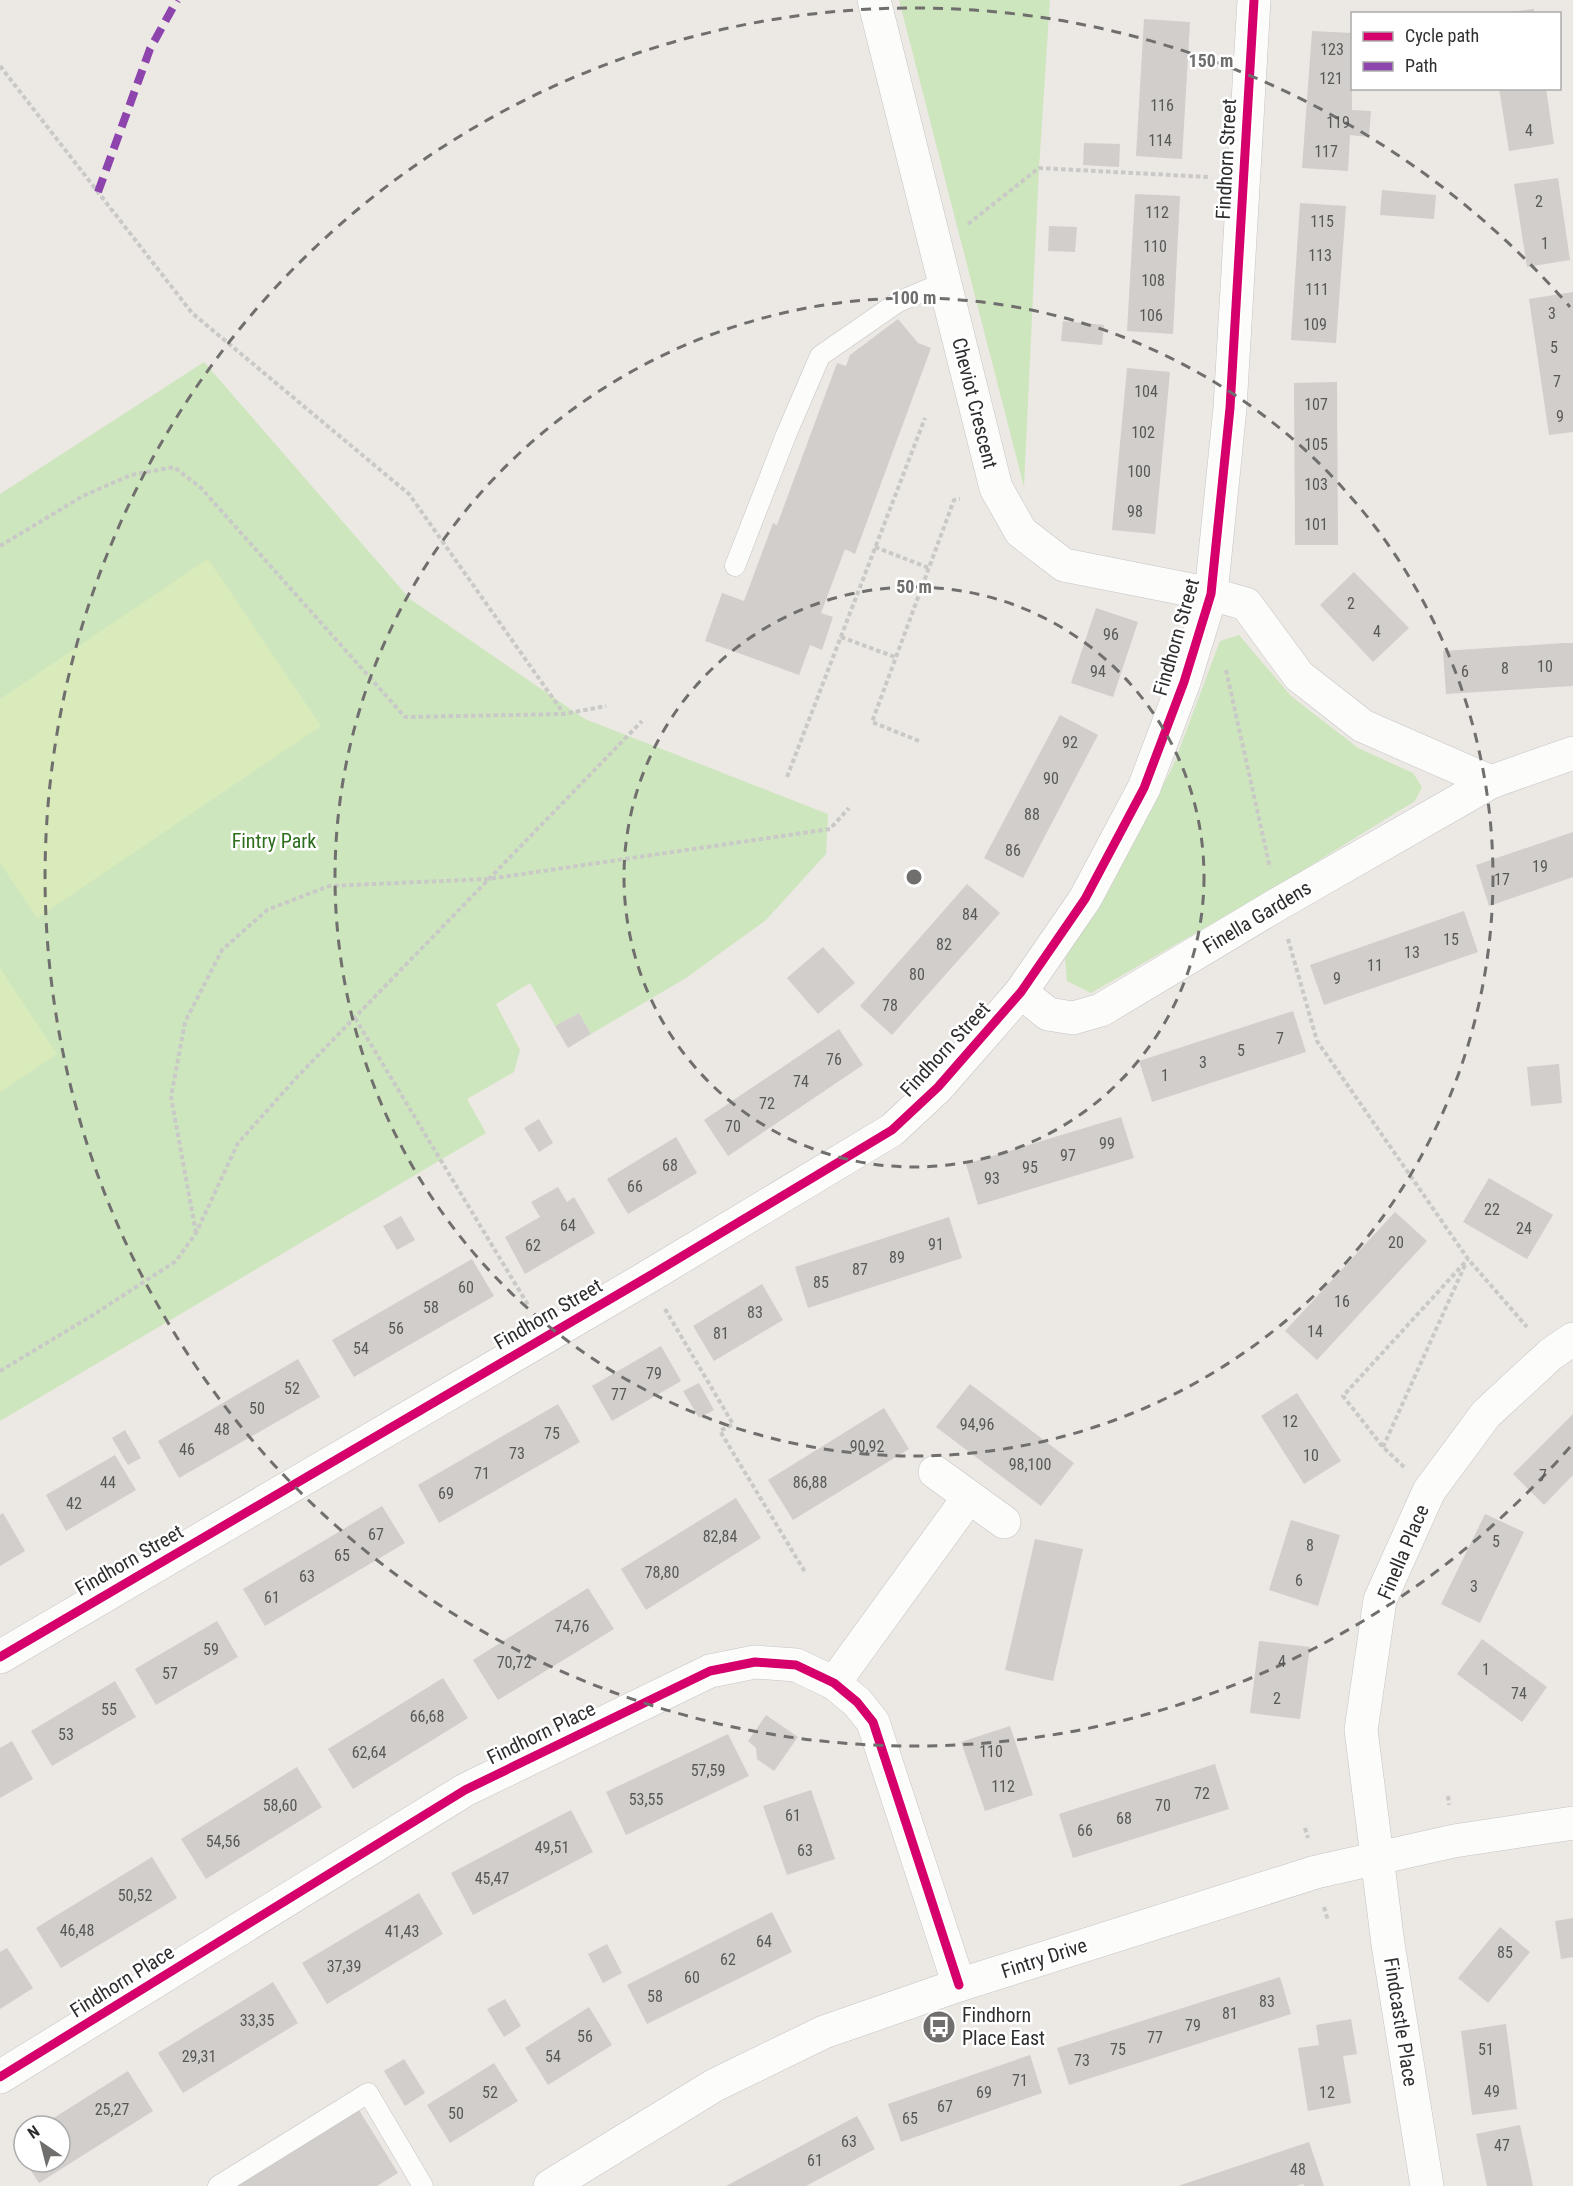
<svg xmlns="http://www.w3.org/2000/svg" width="1573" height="2186" font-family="'Roboto Condensed',sans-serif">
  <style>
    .green { fill: #cee6be }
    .pitch { fill: #d9eabb }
    .building { fill: #d1cecb }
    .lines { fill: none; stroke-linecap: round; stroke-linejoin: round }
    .lane-casing { stroke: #c5c4c5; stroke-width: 21 }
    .street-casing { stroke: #c5c4c5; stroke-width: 34 }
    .secondary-casing { stroke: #c5c4c5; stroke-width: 34 }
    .path { stroke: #c9c9c8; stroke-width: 4; stroke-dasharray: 4.5 3; stroke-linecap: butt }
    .lane { stroke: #fcfcfb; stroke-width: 20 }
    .street { stroke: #fcfcfb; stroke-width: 33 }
    .secondary { stroke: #fcfcfb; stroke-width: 33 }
    .quiet { stroke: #8e44ad; stroke-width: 8; stroke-dasharray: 15 8; stroke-linecap: butt }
    .cycleway-casing { stroke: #fff; stroke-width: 13 }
    .cycleway { stroke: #d6006c; stroke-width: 9 }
    .ring { fill: none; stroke: #706f6e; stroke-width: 3; stroke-dasharray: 10 8 }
    .labels { text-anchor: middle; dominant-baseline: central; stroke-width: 5; stroke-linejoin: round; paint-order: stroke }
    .number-label { font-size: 16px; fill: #585857 }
    .street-label { font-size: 20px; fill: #2e2e2e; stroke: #fff }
    .park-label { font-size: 20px; fill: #2c6e1b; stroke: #fff }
    .poi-label { font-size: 20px; fill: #2e2e2e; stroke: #fff; text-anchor: start }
    .centre { fill: #706f6e; stroke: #fff; stroke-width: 3 }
    .ring-label { font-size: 18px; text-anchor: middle; font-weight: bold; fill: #706f6e; stroke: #fff; stroke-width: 5; stroke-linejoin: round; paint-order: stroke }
  </style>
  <rect width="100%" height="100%" fill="#ece8e4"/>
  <g class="green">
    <polygon points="899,0 1050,0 1039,168 1024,487"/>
    <polygon points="204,362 410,599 585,719 828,814 826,854 766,920 686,978 591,1034 579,1013 555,1026 530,983 496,1004 520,1050 514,1072 467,1099 486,1133 0,1421 0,494"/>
    <polygon points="1239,635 1291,696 1358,748 1413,773 1422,787 1415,801 1274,888 1091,993 1067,981 1065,959 1111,886 1173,766 1220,641"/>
  </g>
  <g class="pitch">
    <polygon points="208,559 321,726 37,918 0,863 0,699"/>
    <polygon points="0,968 57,1054 0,1092"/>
  </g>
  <g class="building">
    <polygon points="1534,9 1534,14 1510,14 1510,12"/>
    <polygon points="1144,19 1190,22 1182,159 1136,156"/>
    <polygon points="1312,31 1352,33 1352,110 1371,111 1369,137 1350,135 1348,171 1302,168"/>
    <polygon points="1499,88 1546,88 1554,144 1509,151"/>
    <polygon points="1084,143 1120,144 1119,167 1083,165"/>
    <polygon points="1558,178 1570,260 1527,267 1514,184"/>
    <polygon points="1382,190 1436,195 1434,219 1380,215"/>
    <polygon points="1135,194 1180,196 1173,334 1127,331"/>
    <polygon points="1300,203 1346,206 1336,343 1291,340"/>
    <polygon points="1049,226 1077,227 1075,252 1048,251"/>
    <polygon points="1573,292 1573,432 1549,435 1529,299"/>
    <polygon points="898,319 918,343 931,348 855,554 845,549 821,613 833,617 822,650 810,645 799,675 705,641 722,593 744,601 773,523 777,525 837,363 846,366 850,355"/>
    <polygon points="1063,321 1104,325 1102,345 1061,341"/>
    <polygon points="1127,368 1170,372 1155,534 1112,530"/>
    <polygon points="1337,382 1338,545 1295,545 1294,383"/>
    <polygon points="1354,572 1409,628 1373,662 1320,605"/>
    <polygon points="1096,608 1138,622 1113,697 1071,683"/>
    <polygon points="1564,643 1573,643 1573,686 1446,694 1443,651"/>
    <polygon points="1060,715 1098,735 1023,878 984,858"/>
    <polygon points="1573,832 1573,877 1489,906 1476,865"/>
    <polygon points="967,884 1000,913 892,1035 860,1006"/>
    <polygon points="1464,911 1478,952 1324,1005 1310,965"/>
    <polygon points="823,947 855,983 818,1014 787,978"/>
    <polygon points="1293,1011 1306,1052 1152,1102 1139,1061"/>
    <polygon points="579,1013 591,1034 568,1048 555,1026"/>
    <polygon points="839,1029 863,1065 728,1156 704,1120"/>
    <polygon points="1559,1064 1562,1103 1531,1106 1527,1067"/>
    <polygon points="1121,1117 1134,1158 978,1205 966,1164"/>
    <polygon points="539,1119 553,1143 539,1152 524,1128"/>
    <polygon points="676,1137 697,1173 628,1214 607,1179"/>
    <polygon points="1489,1178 1553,1215 1527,1259 1463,1222"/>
    <polygon points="558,1187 567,1202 574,1197 595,1233 525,1274 505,1237 540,1217 531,1202"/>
    <polygon points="1395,1212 1427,1241 1317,1360 1285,1331"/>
    <polygon points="401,1216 415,1240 397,1250 383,1226"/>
    <polygon points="949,1217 962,1258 808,1308 795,1267"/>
    <polygon points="472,1259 494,1296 354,1377 332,1340"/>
    <polygon points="762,1284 783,1320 714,1361 693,1326"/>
    <polygon points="661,1346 681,1381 612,1421 592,1386"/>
    <polygon points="298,1359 320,1397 179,1478 158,1441"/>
    <polygon points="699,1383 714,1410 699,1418 683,1391"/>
    <polygon points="970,1384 1074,1463 1041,1506 936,1427"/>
    <polygon points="1297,1393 1341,1461 1304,1484 1261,1416"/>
    <polygon points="558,1404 580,1442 439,1523 418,1485"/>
    <polygon points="884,1408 909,1449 793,1520 768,1480"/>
    <polygon points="1573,1414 1573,1475 1544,1505 1513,1474"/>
    <polygon points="125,1430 141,1458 128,1465 112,1438"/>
    <polygon points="115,1455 136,1490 66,1531 46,1495"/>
    <polygon points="736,1498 761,1538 646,1610 621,1569"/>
    <polygon points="382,1506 405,1543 265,1626 243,1589"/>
    <polygon points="3,1513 25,1551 0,1566 0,1515"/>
    <polygon points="1485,1514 1524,1532 1480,1623 1441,1604"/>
    <polygon points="1291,1520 1340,1535 1318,1606 1269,1590"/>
    <polygon points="1035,1539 1083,1549 1053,1681 1005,1670"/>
    <polygon points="588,1588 614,1629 498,1700 473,1660"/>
    <polygon points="217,1621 238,1657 156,1705 135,1669"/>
    <polygon points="1482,1639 1547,1687 1522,1722 1457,1674"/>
    <polygon points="1259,1641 1310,1647 1300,1719 1250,1713"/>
    <polygon points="443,1678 468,1718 353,1789 328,1749"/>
    <polygon points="115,1681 136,1717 52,1766 31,1731"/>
    <polygon points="766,1715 798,1737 774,1771 757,1759 756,1748 748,1741"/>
    <polygon points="1010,1726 1033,1795 985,1811 961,1742"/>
    <polygon points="728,1734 749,1776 626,1835 606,1792"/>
    <polygon points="12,1741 33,1779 0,1798 0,1748"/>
    <polygon points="1215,1764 1229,1809 1073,1858 1059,1814"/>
    <polygon points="297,1767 322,1807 206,1879 181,1839"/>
    <polygon points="811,1790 835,1859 787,1875 763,1806"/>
    <polygon points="571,1810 593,1852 473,1915 451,1873"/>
    <polygon points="152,1857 177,1898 61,1968 36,1928"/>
    <polygon points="419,1893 443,1934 327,2004 302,1963"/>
    <polygon points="772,1912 792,1952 647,2024 627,1985"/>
    <polygon points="1573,1918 1573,1957 1561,1959 1555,1921"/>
    <polygon points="1500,1927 1530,1952 1488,2003 1458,1978"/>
    <polygon points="607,1944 622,1973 603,1983 588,1954"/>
    <polygon points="7,1948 33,1988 0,2009 0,1952"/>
    <polygon points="1280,1977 1291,2014 1069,2085 1057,2048"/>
    <polygon points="273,1982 298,2023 183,2093 158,2053"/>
    <polygon points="505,1999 521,2026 504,2037 487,2009"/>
    <polygon points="589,2007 612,2045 548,2085 525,2048"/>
    <polygon points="1351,2019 1357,2054 1343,2056 1351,2103 1308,2111 1298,2048 1319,2045 1316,2025"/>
    <polygon points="1506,2024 1517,2109 1472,2115 1461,2031"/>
    <polygon points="1030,2055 1042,2093 901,2142 888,2104"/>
    <polygon points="404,2059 425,2093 405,2106 384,2071"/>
    <polygon points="494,2063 518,2101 450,2143 427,2105"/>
    <polygon points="128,2071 153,2111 39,2183 25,2162 60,2162 60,2126 41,2126"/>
    <polygon points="359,2110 398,2173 377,2186 233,2186"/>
    <polygon points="857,2116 875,2149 806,2186 726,2186"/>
    <polygon points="1520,2125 1533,2186 1487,2186 1476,2134"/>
    <polygon points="24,2137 24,2160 13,2144"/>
    <polygon points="1309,2142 1324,2186 1304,2186 1303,2184 1296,2186 1178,2186"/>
  </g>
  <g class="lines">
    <defs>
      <g id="lane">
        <polyline points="735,566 786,435 820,356 898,302 945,282"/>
        <polyline points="218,2186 368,2093 423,2186"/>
      </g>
      <g id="street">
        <polyline points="874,0 996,488 1021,532 1064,565 1211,594 1246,604 1299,676 1363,726 1491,782"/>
        <polyline points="1021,992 1048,1014 1073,1018 1101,1010 1278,904 1491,782 1573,753"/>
        <polyline points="935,1472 1004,1522"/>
        <polyline points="0,1657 646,1278 892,1130 938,1087 1021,992 1085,899 1144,788 1184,682 1211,594 1230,408 1254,0"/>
        <polyline points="834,1683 969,1497"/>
        <polyline points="0,2077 465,1790 710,1671 755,1662 796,1665 834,1683 857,1702 873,1722 959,1985"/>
        <polyline points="1427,2186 1388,1944 1361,1730 1380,1600 1429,1491 1486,1414 1551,1354 1573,1339"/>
      </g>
      <polyline id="secondary" points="550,2186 715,2085 824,2032 959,1985 1316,1872 1454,1841 1573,1823"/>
    </defs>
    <use href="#lane" class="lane-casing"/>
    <use href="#street" class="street-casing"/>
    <use href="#secondary" class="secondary-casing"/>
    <g class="path">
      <polyline points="0,66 192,313 409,494 564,714"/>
      <polyline points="968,224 1039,168 1208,177"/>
      <polyline points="0,546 83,496 131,475 174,467 201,488 405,717 564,714 606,706"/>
      <polyline points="875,547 929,568"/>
      <polyline points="841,637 895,657"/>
      <polyline points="1226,670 1270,868"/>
      <polyline points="919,741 872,722 954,500 960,499"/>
      <polyline points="787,777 925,418"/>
      <polyline points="1288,939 1317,1041 1468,1259 1527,1327"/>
      <polyline points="355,1018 528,1305"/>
      <polyline points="196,1233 171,1097 185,1022 222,950 267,910 329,886 488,879 830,829 849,808"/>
      <polyline points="665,1309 733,1424 720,1431 805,1572"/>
      <polyline points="0,1371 93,1315 176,1261 196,1233 238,1143 298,1076 642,721"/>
      <polyline points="1383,1447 1465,1265"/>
      <polyline points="1404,1467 1383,1447 1343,1396 1468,1259"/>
      <polyline points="1448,1796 1449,1805"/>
      <polyline points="1305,1828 1308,1838"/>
      <polyline points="1324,1907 1328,1921"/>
    </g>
    <use href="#lane" class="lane"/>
    <use href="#street" class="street"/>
    <use href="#secondary" class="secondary"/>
    <polyline class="quiet" points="98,192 150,49 177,0"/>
    <defs>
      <g id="cycleway">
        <polyline points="0,1657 646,1278 892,1130 938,1087 1021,992 1085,899 1144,788 1184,682 1211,594 1230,408 1254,0"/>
        <polyline points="0,2077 465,1790 710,1671 755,1662 796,1665 834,1683 857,1702 873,1722 959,1985"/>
      </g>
    </defs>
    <use href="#cycleway" class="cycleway-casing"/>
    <use href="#cycleway" class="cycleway"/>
  </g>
  <g class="ring">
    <circle cx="914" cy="877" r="290"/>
    <circle cx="914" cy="877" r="579"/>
    <path d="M1570 1447A869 869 0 1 1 1570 307"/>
  </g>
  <defs>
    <symbol id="bus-disc" viewBox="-11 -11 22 22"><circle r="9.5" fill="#706f6e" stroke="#fff"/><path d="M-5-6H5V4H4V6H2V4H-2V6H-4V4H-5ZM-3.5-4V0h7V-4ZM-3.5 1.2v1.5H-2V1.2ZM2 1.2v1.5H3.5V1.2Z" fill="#fff"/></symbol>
  </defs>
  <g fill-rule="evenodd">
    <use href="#bus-disc" x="920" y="2008" width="38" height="38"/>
  </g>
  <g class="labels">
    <g class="number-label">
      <text x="1332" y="49">123</text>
      <text x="1331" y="78">121</text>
      <text x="1162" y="105">116</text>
      <text x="1338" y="122">119</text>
      <text x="1529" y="130">4</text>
      <text x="1160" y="140">114</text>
      <text x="1326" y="151">117</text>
      <text x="1539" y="201">2</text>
      <text x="1157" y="212">112</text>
      <text x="1322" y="221">115</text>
      <text x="1545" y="243">1</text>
      <text x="1155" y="246">110</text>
      <text x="1320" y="255">113</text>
      <text x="1153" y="280">108</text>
      <text x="1317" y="289">111</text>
      <text x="1552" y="313">3</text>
      <text x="1151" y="315">106</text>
      <text x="1315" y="324">109</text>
      <text x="1554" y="347">5</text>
      <text x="1557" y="381">7</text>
      <text x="1146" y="391">104</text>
      <text x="1316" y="404">107</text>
      <text x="1560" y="416">9</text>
      <text x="1143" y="432">102</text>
      <text x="1316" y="444">105</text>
      <text x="1139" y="471">100</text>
      <text x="1316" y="484">103</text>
      <text x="1135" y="511">98</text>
      <text x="1316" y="524">101</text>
      <text x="1351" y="603">2</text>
      <text x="1377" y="631">4</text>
      <text x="1111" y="634">96</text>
      <text x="1545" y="666">10</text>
      <text x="1505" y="668">8</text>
      <text x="1098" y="671">94</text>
      <text x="1465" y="671">6</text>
      <text x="1070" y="742">92</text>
      <text x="1051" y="778">90</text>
      <text x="1032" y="814">88</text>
      <text x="1013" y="850">86</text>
      <text x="1540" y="866">19</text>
      <text x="1502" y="879">17</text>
      <text x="970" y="914">84</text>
      <text x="1451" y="939">15</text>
      <text x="944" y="944">82</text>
      <text x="1412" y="952">13</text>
      <text x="1375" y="965">11</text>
      <text x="917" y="974">80</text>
      <text x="1337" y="978">9</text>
      <text x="890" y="1005">78</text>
      <text x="1280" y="1038">7</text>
      <text x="1241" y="1050">5</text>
      <text x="834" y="1059">76</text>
      <text x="1203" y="1062">3</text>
      <text x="1165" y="1075">1</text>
      <text x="801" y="1081">74</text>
      <text x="767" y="1103">72</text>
      <text x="733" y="1126">70</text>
      <text x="1107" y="1143">99</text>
      <text x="1068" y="1155">97</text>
      <text x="670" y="1165">68</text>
      <text x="1030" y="1167">95</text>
      <text x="992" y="1178">93</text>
      <text x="635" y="1186">66</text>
      <text x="1492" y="1209">22</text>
      <text x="568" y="1225">64</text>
      <text x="1524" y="1228">24</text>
      <text x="1396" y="1242">20</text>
      <text x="936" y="1244">91</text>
      <text x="533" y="1245">62</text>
      <text x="897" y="1257">89</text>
      <text x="860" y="1269">87</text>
      <text x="821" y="1282">85</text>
      <text x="466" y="1287">60</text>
      <text x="1342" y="1301">16</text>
      <text x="431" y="1307">58</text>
      <text x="755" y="1312">83</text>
      <text x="396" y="1328">56</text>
      <text x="1315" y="1331">14</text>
      <text x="721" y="1333">81</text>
      <text x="361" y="1348">54</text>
      <text x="654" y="1373">79</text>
      <text x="292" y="1388">52</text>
      <text x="619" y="1394">77</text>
      <text x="257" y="1408">50</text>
      <text x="1290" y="1421">12</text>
      <text x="977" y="1424">94,96</text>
      <text x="222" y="1429">48</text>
      <text x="552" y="1433">75</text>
      <text x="867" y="1446">90,92</text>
      <text x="187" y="1449">46</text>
      <text x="517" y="1453">73</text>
      <text x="1311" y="1455">10</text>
      <text x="1030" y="1464">98,100</text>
      <text x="482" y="1473">71</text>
      <text x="1543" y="1475">7</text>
      <text x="108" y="1482">44</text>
      <text x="810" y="1482">86,88</text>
      <text x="446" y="1493">69</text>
      <text x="74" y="1503">42</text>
      <text x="376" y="1534">67</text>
      <text x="720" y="1536">82,84</text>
      <text x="1496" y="1541">5</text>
      <text x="1310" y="1545">8</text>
      <text x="342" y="1555">65</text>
      <text x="662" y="1572">78,80</text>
      <text x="307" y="1576">63</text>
      <text x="1299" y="1580">6</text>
      <text x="1474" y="1586">3</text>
      <text x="272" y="1597">61</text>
      <text x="572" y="1626">74,76</text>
      <text x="211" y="1649">59</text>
      <text x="1282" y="1661">4</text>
      <text x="514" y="1662">70,72</text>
      <text x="1486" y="1669">1</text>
      <text x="170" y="1673">57</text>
      <text x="1519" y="1693">74</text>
      <text x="1277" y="1698">2</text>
      <text x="109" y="1709">55</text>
      <text x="427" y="1716">66,68</text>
      <text x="66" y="1734">53</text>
      <text x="991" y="1751">110</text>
      <text x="369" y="1752">62,64</text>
      <text x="708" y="1770">57,59</text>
      <text x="1003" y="1786">112</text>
      <text x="1202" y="1793">72</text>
      <text x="646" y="1799">53,55</text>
      <text x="280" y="1805">58,60</text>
      <text x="1163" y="1805">70</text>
      <text x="793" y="1815">61</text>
      <text x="1124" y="1818">68</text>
      <text x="1085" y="1830">66</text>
      <text x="223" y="1841">54,56</text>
      <text x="552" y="1847">49,51</text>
      <text x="805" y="1850">63</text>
      <text x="492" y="1878">45,47</text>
      <text x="135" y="1895">50,52</text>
      <text x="77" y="1930">46,48</text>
      <text x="402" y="1931">41,43</text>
      <text x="764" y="1941">64</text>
      <text x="1505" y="1952">85</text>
      <text x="728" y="1959">62</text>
      <text x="344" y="1966">37,39</text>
      <text x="692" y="1977">60</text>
      <text x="655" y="1996">58</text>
      <text x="1267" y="2001">83</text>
      <text x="1230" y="2013">81</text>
      <text x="257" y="2020">33,35</text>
      <text x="1193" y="2025">79</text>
      <text x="585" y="2036">56</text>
      <text x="1155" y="2037">77</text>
      <text x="1118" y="2049">75</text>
      <text x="1486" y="2049">51</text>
      <text x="199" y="2056">29,31</text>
      <text x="553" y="2056">54</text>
      <text x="1082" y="2060">73</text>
      <text x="1020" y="2080">71</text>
      <text x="1492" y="2091">49</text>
      <text x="490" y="2092">52</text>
      <text x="984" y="2092">69</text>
      <text x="1327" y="2092">12</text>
      <text x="945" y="2106">67</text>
      <text x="112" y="2109">25,27</text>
      <text x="456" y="2113">50</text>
      <text x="910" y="2118">65</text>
      <text x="849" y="2141">63</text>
      <text x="1502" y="2145">47</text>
      <text x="815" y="2160">61</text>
      <text x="1298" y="2169">48</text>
    </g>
    <g class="street-label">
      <text transform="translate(1226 159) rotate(-87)">Findhorn Street</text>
      <text transform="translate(975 403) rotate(76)">Cheviot Crescent</text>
      <text transform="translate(1176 637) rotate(-74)">Findhorn Street</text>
      <text transform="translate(1257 917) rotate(-31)">Finella Gardens</text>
      <text transform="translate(945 1049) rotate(-47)">Findhorn Street</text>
      <text transform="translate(548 1314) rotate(-30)">Findhorn Street</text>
      <text transform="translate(1403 1552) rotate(-67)">Finella Place</text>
      <text transform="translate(129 1560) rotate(-30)">Findhorn Street</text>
      <text transform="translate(541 1733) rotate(-26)">Findhorn Place</text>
      <text transform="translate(1044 1958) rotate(-18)">Fintry Drive</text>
      <text transform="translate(122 1981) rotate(-32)">Findhorn Place</text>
      <text transform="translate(1401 2022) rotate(81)">Findcastle Place</text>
    </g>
    <g class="park-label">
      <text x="274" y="841">Fintry Park</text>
    </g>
    <g class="poi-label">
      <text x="962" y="2015">Findhorn<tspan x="962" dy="23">Place East</tspan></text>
    </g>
  </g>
  <circle cx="914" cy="877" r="9" class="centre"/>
  <g class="ring-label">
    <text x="1211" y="67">150 m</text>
    <text x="914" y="304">100 m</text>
    <text x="914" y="593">50 m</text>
  </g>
  <rect x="1351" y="12" width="210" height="78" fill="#ffffff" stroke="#ababab" stroke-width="1.5"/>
  <rect x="1363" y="32" width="30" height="9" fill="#d6006c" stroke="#ababab" stroke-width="1.5"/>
  <text x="1405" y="42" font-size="18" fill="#2e2e2e">Cycle path</text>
  <rect x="1363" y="62" width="30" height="9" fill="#8e44ad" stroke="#ababab" stroke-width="1.5"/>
  <text x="1405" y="72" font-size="18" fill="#2e2e2e">Path</text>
  <g transform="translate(42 2144) rotate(325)"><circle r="28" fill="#ffffff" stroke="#ababab" stroke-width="1.5"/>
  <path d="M0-4.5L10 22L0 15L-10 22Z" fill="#706f6e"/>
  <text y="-9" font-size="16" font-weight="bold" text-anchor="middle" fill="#2e2e2e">N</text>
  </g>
</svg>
